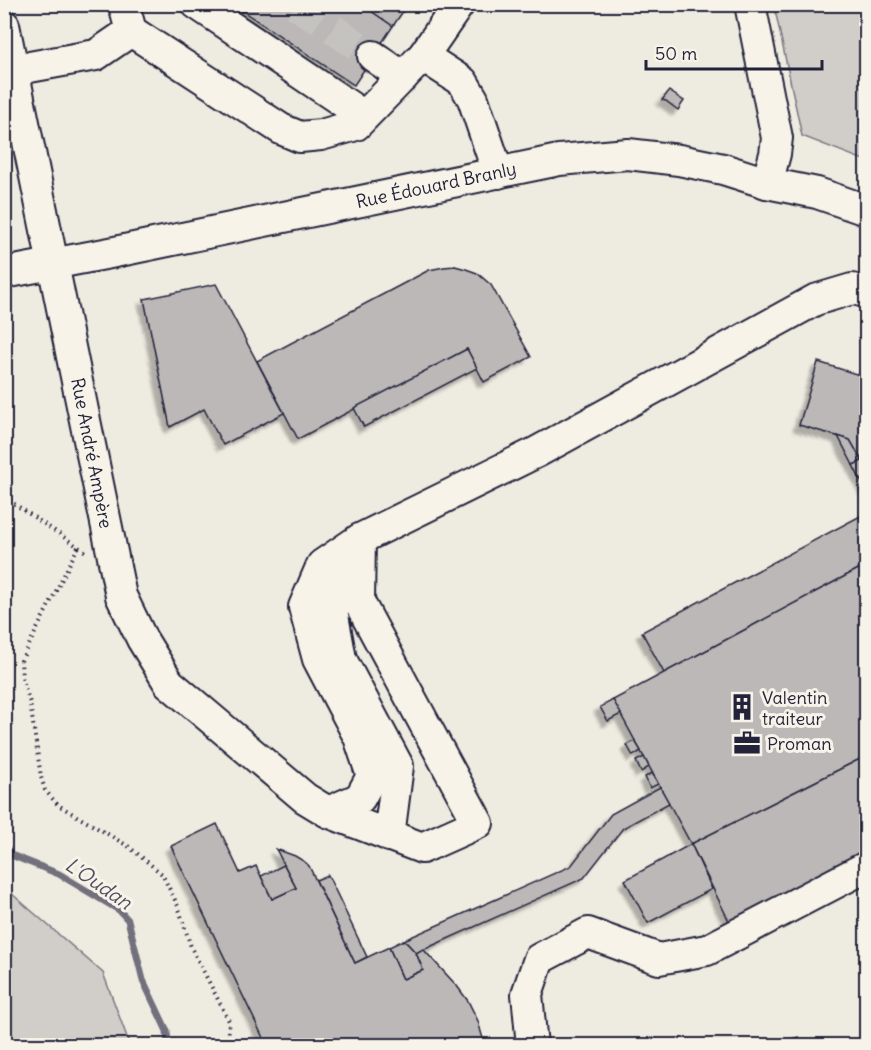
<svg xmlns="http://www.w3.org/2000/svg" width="871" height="1050" font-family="Delius,sans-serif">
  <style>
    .green { fill: #d1cdc9; stroke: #7a7882; stroke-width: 1.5 }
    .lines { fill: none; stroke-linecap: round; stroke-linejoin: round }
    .stream { stroke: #716f7b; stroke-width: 7 }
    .building { fill: #bbb8b7; stroke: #22223b; stroke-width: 1.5; filter: url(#shadow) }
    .minor-tunnel { stroke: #c5c3c0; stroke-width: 30; stroke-dasharray: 30 15; stroke-linecap: butt }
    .minor-casing { stroke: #22223b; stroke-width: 34 }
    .path { stroke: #22223b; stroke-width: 4; stroke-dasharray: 1.5 4.5; stroke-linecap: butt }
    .minor { stroke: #f7f3e8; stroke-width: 30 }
    .labels { text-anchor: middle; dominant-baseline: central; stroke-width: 6; stroke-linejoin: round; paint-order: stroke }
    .street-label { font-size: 18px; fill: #22223b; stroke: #f7f3e8 }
    .poi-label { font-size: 18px; fill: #22223b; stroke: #f7f3e8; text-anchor: start }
    .water-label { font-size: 20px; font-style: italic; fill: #504f60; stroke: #f7f3e8 }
  </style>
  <defs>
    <filter id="shadow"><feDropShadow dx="-5.5" dy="5.5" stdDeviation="1.5" flood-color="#0004"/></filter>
  </defs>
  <rect width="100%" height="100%" fill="#eeebe1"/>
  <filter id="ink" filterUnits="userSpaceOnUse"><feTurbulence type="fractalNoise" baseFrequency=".0167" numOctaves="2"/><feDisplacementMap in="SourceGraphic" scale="12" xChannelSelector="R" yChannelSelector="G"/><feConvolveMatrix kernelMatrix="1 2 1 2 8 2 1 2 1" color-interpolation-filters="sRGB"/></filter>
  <g filter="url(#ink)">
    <g class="green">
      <polygon points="774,5 866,5 866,161 802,136"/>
      <polygon points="4,887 103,973 130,1045 5,1045"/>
    </g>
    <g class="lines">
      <polyline class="stream" points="4,843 11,855 59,874 119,910 128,920 143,980 167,1031 168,1046"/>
    </g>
    <g class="building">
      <polygon points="232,4 361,4 393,26 354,85"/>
      <polygon points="361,4 408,4 393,26"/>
      <polygon points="669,91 684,101 678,110 666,101 662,100"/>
      <polygon points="455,266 466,269 477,273 491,285 531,357 484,382 467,349 298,439 257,361 429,270 444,267"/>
      <polygon points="216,284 284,413 223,445 204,409 170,427 144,299"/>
      <polygon points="467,349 477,368 364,427 354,408"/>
      <polygon points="818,362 866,377 866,491 853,465 862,461 850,440 799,425"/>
      <polygon points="838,436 850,440 862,461 853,465"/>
      <polygon points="866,513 866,565 664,673 642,632"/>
      <polygon points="866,565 866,756 691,844 613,700"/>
      <polygon points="613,700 621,714 608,721 600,707"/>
      <polygon points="635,741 641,751 633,756 627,745"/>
      <polygon points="866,756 866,851 730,923 691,844"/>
      <polygon points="644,757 649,767 641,772 636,761"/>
      <polygon points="652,773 658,784 650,788 645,777"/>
      <polygon points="660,787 669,803 623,828 584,878 416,953 404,940 571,866 611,814"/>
      <polygon points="217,824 240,873 256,866 272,899 296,888 276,849 295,856 305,862 309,866 355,963 389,947 403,979 423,970 416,953 423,949 457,986 468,1001 478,1021 485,1046 267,1046 171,846"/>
      <polygon points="691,844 712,889 648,923 625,880"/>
      <polygon points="284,865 296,888 272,899 261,876"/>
      <polygon points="328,875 367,957 355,963 316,880"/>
      <polygon points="404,940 416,953 423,970 403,979 389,947"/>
      <polygon points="799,1037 801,1046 765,1046"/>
    </g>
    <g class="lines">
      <polyline class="minor-tunnel" points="295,4 373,56"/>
      <defs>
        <g id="minor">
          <polyline points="127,4 125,9 131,31 281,129 300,137 321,135 356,125 423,56 459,4"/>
          <polyline points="197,4 364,116"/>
          <polyline points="750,4 777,138 775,154 767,183"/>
          <polyline points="4,25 121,596 142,639 169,683 305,798 328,812 360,798 372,776 359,737 318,659 304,607 322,565 360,539 537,452 815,300 852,289 866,292"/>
          <polyline points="373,56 403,77"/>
          <polyline points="423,56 463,82 473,99 498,173"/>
          <polyline points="13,70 96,55 131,31"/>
          <polyline points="4,273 110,253 559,160 628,154 679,160 723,169 767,183 817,193 866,210"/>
          <polyline points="328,812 422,848 478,823 359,602 360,539 331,605 341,659 398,766 389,836"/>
          <polyline points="532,1046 527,994 539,959 588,933 659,959 707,950 866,867"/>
        </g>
      </defs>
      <use href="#minor" class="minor-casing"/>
      <g class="path">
        <polyline points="4,497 86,552"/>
        <polyline points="78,547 21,661 22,677 30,703 41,777 45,790 58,805 128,846 162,874 178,906 191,947 229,1021 228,1046"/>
      </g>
      <use href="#minor" class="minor"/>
    </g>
  </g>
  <defs>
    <symbol id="building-bare" viewBox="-9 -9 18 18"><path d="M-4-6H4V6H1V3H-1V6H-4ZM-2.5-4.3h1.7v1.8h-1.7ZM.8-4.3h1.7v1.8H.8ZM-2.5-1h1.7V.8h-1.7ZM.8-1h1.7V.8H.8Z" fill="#22223b" stroke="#f7f3e8" stroke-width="2.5" paint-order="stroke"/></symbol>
    <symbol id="office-bare" viewBox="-9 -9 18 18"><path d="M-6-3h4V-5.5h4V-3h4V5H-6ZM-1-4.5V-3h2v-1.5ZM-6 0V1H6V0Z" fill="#22223b" stroke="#f7f3e8" stroke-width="2.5" paint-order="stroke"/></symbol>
  </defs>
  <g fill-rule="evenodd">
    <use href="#building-bare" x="723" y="688" width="38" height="38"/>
    <use href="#office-bare" x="728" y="724" width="38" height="38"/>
  </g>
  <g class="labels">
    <g class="street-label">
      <text transform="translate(436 185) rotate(-12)">Rue Édouard Branly</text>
      <text transform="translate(92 453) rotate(79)">Rue André Ampère</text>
    </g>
    <g class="poi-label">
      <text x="762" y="697">Valentin<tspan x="762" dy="21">traiteur</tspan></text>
      <text x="767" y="743">Proman</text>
    </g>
    <g class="water-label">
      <text transform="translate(99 883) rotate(34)">L'Oudan</text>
    </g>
  </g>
  <rect width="871" height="1050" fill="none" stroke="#f7f3e8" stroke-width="24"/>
  <rect x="12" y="12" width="847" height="1026" fill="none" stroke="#22223b" stroke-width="2" filter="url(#ink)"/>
  <path d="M646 60v9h176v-9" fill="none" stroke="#22223b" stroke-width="3"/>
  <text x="655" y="60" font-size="18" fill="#22223b" stroke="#f7f3e8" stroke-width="4.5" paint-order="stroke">50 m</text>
</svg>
